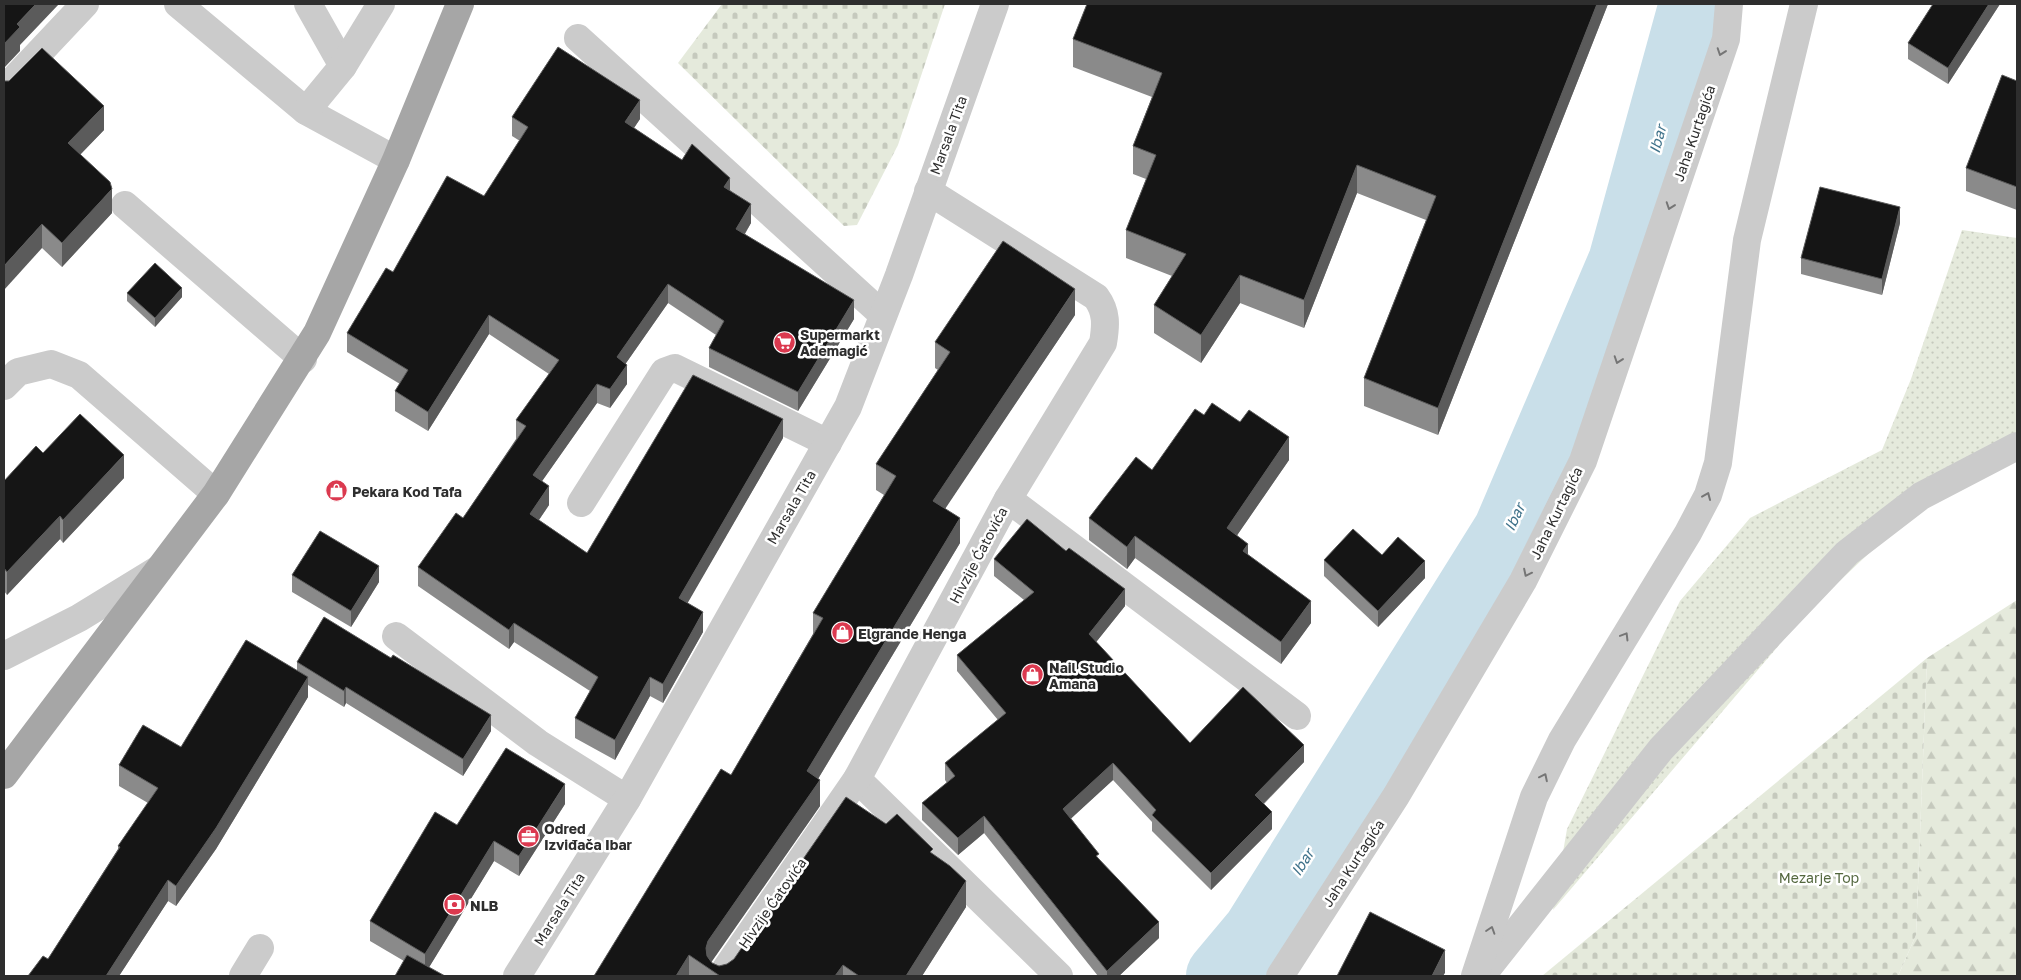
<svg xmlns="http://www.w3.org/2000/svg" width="2021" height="980" font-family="'Golos Text',sans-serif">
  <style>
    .grass { fill: url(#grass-dots) }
    .forest { fill: url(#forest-firs) }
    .cemetery { fill: url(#cemetery-stones) }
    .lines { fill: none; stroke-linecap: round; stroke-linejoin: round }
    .river { stroke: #c9dfe9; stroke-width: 70 }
    .minor { stroke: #cbcbcb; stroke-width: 28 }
    .major { stroke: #a6a6a6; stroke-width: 28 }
    .wall { fill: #8a8a8a }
    .shaded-wall { fill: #5b5b5b }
    .building { fill: #151515; stroke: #5b5b5b }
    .oneway { stroke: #757575 }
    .labels { text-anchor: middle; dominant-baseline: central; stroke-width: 5; stroke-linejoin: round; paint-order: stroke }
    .street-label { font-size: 14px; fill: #2e2e2e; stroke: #fff }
    .poi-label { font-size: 14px; font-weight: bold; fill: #2e2e2e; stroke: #fff; text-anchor: start }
    .park-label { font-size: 14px; fill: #53673e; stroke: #fff }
    .water-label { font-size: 15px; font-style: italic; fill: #40738b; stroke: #fff }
  </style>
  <defs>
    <pattern id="grass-dots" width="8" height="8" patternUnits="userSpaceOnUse" patternTransform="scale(1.25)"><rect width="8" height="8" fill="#e5eadc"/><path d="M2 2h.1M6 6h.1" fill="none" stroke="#c5c9bd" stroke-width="1.8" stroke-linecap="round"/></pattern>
    <pattern id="forest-firs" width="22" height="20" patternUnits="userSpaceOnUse" patternTransform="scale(1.25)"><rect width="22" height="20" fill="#e5eadc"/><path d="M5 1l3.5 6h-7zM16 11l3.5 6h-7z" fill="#c5c9bd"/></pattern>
    <pattern id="cemetery-stones" width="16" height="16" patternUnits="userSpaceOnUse" patternTransform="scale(1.25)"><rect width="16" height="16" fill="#e5eadc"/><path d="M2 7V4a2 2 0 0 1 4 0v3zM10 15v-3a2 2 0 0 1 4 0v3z" fill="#c5c9bd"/></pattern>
  </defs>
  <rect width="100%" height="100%" fill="#fff"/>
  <polygon class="grass" points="1962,230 2017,238 2017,446 1902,522 1809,610 1553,910 1567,829 1680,601 1750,518 1882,450 1911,379"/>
  <polygon class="forest" points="2017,600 2017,976 1898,976 1916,935 1927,658"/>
  <g class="cemetery">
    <polygon points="722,4 945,4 898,145 857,225 844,226 678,63"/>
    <polygon points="1927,658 1916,935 1898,976 1542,976"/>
  </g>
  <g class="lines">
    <polyline class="river" points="1221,976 1257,933 1508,531 1623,262 1694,4"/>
    <g class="minor">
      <polyline points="178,4 306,111 396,160"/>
      <polyline points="308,4 343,66"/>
      <polyline points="578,38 883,315"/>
      <polyline points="4,90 85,4"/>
      <polyline points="306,111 343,66 381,4"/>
      <polyline points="125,205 303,359"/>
      <polyline points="4,386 18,372 51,364 79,375 216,494"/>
      <polyline points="1008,499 1297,716"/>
      <polyline points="581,503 664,372 675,368 828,443"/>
      <polyline points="396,636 538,743 627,799"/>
      <polyline points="4,656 79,618 159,569"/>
      <polyline points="857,779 1059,976"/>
      <polyline points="1483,974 1661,749 1847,553 1921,496 2017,446"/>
      <polyline points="243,976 260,948"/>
      <polyline points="517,976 627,799 848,407 899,275 995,4"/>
      <path d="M721,976L857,779L1008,499L1103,343C1106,325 1107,312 1096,297L928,191"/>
      <polyline points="1280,976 1396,796 1523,581 1583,461 1726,39 1729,4"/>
      <polyline points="1475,976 1534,797 1562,740 1688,533 1708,495 1718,463 1747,240 1804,4"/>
    </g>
    <polyline class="major" points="4,775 216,494 317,333 396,160 460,4"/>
  </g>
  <g class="wall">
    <polygon points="1087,4 1608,4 1438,435 1364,406 1364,378 1426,220 1357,193 1304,328 1240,303 1201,363 1154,333 1154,305 1172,276 1126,258 1126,230 1146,179 1133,174 1133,146 1152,97 1073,67 1073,39"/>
    <polygon points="2000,4 1948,84 1908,59 1908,43"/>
    <polygon points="4,81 104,130 80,155 112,213 62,267 42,248"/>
    <polygon points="2017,81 2017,210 1966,191 1966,168"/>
    <polygon points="512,117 640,119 634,128 682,160 730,190 751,223 745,234 854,319 798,411 709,367 709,348 716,335 668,303 626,363 627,384 610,408 597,403 542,481 549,505 539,520 587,553 783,438 687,603 703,632 663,703 650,696 615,760 575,738 575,718 590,691 514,642 509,649 418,586 418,567 463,518 516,439 516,420 549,374 489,334 428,431 395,411 395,391 400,384 347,352 347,333 393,272 484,196 520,141 512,136"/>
    <polygon points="1900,223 1882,295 1801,274 1801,258"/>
    <polygon points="127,293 182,297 155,327 127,301"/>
    <polygon points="1075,315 945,508 960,543 818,779 820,806 711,962 719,966 727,964 933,855 966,907 922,976 594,976 731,775 813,634 813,613 884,495 876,490 876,464 938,370 935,368 935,342"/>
    <polygon points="1204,415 1289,460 1237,535 1248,555 1311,623 1281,664 1135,558 1127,569 1089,540 1089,518 1152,470"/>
    <polygon points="43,453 124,478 63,543 60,539 7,595 4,591 4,481"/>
    <polygon points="1382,555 1425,578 1378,627 1324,576 1324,560"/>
    <polygon points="994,559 1125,606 1096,642 1190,743 1304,762 1264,804 1272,829 1211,890 1152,831 1152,822 1113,780 1071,818 1099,859 1159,938 1119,976 1098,976 984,833 958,855 922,820 922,803 947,783 945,780 945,763 998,720 957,671 957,655 1024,600 994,576"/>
    <polygon points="292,575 379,582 351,627 292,592"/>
    <polygon points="297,662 491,731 463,776 346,703 344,707 308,685 308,697 216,849 176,906 168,901 119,976 28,976 48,959 118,849 118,846 148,803 119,786 119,765 181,747 297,670"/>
    <polygon points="565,804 519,876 494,861 429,967 404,961 370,941 370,921 457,825"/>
  </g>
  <g class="shaded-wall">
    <polygon points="36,4 59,4 20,45 20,51 4,68 4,44 17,24"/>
    <polygon points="1597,4 1608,4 1438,435 1438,408"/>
    <polygon points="1989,4 2000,4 1948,84 1948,68"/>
    <polygon points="640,100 640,119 625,141 625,122"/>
    <polygon points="104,106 104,130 68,167 68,143"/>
    <polygon points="1357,165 1357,193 1304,328 1304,300"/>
    <polygon points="730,178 730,197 724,187"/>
    <polygon points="112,189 112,213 62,267 62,243"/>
    <polygon points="751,204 751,223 736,248 736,229"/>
    <polygon points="1900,207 1900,223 1882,295 1882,279"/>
    <polygon points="42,224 42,248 4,290 4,266"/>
    <polygon points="1240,275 1240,303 1201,363 1201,335"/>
    <polygon points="668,284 668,303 617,376 617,357"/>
    <polygon points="182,288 182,297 155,327 155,318"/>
    <polygon points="1075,289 1075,315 933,527 933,501"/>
    <polygon points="854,300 854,319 798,411 798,392"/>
    <polygon points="489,315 489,334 428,431 428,412"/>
    <polygon points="627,365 627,384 610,408 610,389"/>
    <polygon points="597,384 597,403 533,494 533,475"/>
    <polygon points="783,419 783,438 679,618 679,598"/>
    <polygon points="1289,437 1289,460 1227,550 1227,528"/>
    <polygon points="124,455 124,478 63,543 63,520"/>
    <polygon points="549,486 549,505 530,533 530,514"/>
    <polygon points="60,516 60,539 7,595 7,572"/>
    <polygon points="960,518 960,543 807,797 807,771"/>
    <polygon points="1135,536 1135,558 1127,569 1127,547"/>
    <polygon points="1248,544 1248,566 1243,551"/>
    <polygon points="1425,561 1425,578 1378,627 1378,611"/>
    <polygon points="379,566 379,582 351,627 351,611"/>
    <polygon points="1125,589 1125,606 1089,651 1089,634"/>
    <polygon points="1311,601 1311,623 1281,664 1281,642"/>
    <polygon points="703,612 703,632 663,703 663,684"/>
    <polygon points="514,623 514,642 509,649 509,630"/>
    <polygon points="308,677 308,697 216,849 176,906 176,886"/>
    <polygon points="650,677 650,696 615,760 615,740"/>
    <polygon points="346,687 346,703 344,707 344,691"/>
    <polygon points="491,715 491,731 463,776 463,759"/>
    <polygon points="1304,745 1304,762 1255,812 1255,795"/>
    <polygon points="1113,763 1113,780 1063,826 1063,809"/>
    <polygon points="820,780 820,806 708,967 706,948 708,941"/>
    <polygon points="565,784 565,804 519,876 519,856"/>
    <polygon points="1272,812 1272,829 1211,890 1211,873"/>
    <polygon points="984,816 984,833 958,855 958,838"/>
    <polygon points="494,841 494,861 425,974 425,954"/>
    <polygon points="168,880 168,901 119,976 106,976"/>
    <polygon points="966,881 966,907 922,976 906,976"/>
    <polygon points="1159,922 1159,938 1119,976 1107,976 1107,971"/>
    <polygon points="1445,950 1445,973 1443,976 1432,976"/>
    <polygon points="689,955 689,976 676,976"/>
    <polygon points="843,965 843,976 835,976"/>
  </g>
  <g class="building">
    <polygon points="4,4 36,4 17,24 20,27 4,44"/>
    <polygon points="1087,4 1597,4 1438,408 1364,378 1436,196 1357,165 1304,300 1240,275 1201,335 1154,305 1186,254 1126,230 1156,155 1133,146 1162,73 1073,39"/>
    <polygon points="1933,4 1989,4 1948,68 1908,43"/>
    <polygon points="558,47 640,100 625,122 682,160 692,144 730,178 724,187 751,204 736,229 854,300 798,392 709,348 724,321 668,284 617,357 627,365 610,389 597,384 533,475 549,486 530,514 587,553 693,375 783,419 679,598 703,612 663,684 650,677 615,740 575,718 598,677 514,623 509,630 418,567 456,513 463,518 526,426 516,420 559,360 489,315 428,412 395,391 408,370 347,333 386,268 393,272 447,176 484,196 528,127 512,117"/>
    <polygon points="42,48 104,106 68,143 110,182 112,189 62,243 42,224 4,266 4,81 9,81"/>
    <polygon points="2002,75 2017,81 2017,187 1966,168"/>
    <polygon points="1820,187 1900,207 1882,279 1801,258"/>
    <polygon points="1003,241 1075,289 933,501 960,518 807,771 820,780 708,941 706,948 707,956 712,963 719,966 727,964 734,959 846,797 886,824 897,814 933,849 930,852 950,866 966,881 906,976 859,976 843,965 835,976 720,976 689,955 676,976 594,976 721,769 731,775 823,618 813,613 896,476 876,464 950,352 935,342"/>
    <polygon points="155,263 182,288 155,318 127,293"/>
    <polygon points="1212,403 1240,422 1249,410 1289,437 1227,528 1248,544 1243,551 1311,601 1281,642 1135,536 1127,547 1089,518 1136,457 1152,470 1195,409 1204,415"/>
    <polygon points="80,414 124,455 63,520 60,516 7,572 4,568 4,481 36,446 43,453"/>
    <polygon points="1027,519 1066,551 1069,548 1125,589 1089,634 1190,743 1243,687 1304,745 1255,795 1272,812 1211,873 1152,815 1156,810 1113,763 1063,809 1099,854 1096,856 1159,922 1107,971 984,816 958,838 922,803 955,776 945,763 1006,713 957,655 1034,592 994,559"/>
    <polygon points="1353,529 1382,555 1398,537 1425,561 1378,611 1324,560"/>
    <polygon points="320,531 379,566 351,611 292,575"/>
    <polygon points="324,617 391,658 393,655 491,715 463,759 346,687 344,691 297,662"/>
    <polygon points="246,640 308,677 216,828 176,886 168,880 106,976 28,976 43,956 48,959 120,847 118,846 158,788 119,765 143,725 181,747"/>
    <polygon points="506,748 565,784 519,856 494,841 425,954 370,921 435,812 457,825"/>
    <polygon points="1370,912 1445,950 1432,976 1337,976"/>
    <polygon points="407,955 445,976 395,976"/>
  </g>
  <defs><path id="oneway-chevron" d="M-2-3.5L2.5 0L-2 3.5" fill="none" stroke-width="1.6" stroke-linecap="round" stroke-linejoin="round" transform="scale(1.25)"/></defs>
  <g class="oneway">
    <use href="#oneway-chevron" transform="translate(1721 52) rotate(109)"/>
    <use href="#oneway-chevron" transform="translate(1670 206) rotate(109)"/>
    <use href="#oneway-chevron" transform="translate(1618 360) rotate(109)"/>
    <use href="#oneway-chevron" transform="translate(1707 496) rotate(-67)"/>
    <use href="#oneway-chevron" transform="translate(1527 573) rotate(116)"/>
    <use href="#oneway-chevron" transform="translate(1625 636) rotate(-59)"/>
    <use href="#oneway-chevron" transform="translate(1544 777) rotate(-64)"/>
    <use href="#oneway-chevron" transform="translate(1491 930) rotate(-72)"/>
  </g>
  <defs>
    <symbol id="supermarket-disc" viewBox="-11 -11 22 22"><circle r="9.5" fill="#db394f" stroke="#fff"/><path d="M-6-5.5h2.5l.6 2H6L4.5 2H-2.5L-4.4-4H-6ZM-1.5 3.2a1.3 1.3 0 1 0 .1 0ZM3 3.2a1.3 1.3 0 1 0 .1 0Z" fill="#fff"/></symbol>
    <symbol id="shop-disc" viewBox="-11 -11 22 22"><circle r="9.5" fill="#db394f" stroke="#fff"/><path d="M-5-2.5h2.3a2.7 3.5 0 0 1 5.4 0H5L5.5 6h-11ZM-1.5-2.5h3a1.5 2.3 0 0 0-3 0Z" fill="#fff"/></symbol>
    <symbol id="office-disc" viewBox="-11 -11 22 22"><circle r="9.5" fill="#db394f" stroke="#fff"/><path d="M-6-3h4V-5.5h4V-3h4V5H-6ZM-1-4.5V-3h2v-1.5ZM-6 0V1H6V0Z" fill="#fff"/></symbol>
    <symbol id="bank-disc" viewBox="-11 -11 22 22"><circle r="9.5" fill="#db394f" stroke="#fff"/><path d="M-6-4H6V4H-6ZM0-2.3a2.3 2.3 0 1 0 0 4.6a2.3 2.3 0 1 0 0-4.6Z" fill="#fff"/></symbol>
  </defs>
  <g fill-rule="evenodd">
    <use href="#supermarket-disc" x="772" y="330" width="25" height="25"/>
    <use href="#shop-disc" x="324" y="478" width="25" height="25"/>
    <use href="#shop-disc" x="830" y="620" width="25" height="25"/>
    <use href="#shop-disc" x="1020" y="662" width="25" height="25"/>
    <use href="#office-disc" x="516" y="824" width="25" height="25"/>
    <use href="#bank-disc" x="442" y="892" width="25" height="25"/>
  </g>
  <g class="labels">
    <g class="street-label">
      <text transform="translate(1694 133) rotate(-71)">Jaha Kurtagića</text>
      <text transform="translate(948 135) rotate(-70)">Marsala Tita</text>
      <text transform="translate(791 507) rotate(-60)">Marsala Tita</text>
      <text transform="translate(1556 513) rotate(-64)">Jaha Kurtagića</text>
      <text transform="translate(978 555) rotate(-62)">Hivzije Ćatovića</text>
      <text transform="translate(1353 863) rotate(-57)">Jaha Kurtagića</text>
      <text transform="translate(772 903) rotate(-55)">Hivzije Ćatovića</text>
      <text transform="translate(559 909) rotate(-58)">Marsala Tita</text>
    </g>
    <g class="poi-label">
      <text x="800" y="334">Supermarkt<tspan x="800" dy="16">Ademagić</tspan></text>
      <text x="352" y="491">Pekara Kod Tafa</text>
      <text x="858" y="633">Elgrande Henga</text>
      <text x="1049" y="667">Nail Studio<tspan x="1049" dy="16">Amana</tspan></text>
      <text x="544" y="828">Odred<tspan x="544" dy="16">Izviđača Ibar</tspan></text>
      <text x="470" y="905">NLB</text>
    </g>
    <g class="park-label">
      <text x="1819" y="877">Mezarje Top</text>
    </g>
    <g class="water-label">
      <text transform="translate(1657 139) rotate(-75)">Ibar</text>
      <text transform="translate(1514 517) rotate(-65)">Ibar</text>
      <text transform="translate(1302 862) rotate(-58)">Ibar</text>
    </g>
  </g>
  <rect width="2021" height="980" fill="none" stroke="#2e2e2e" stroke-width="10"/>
</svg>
